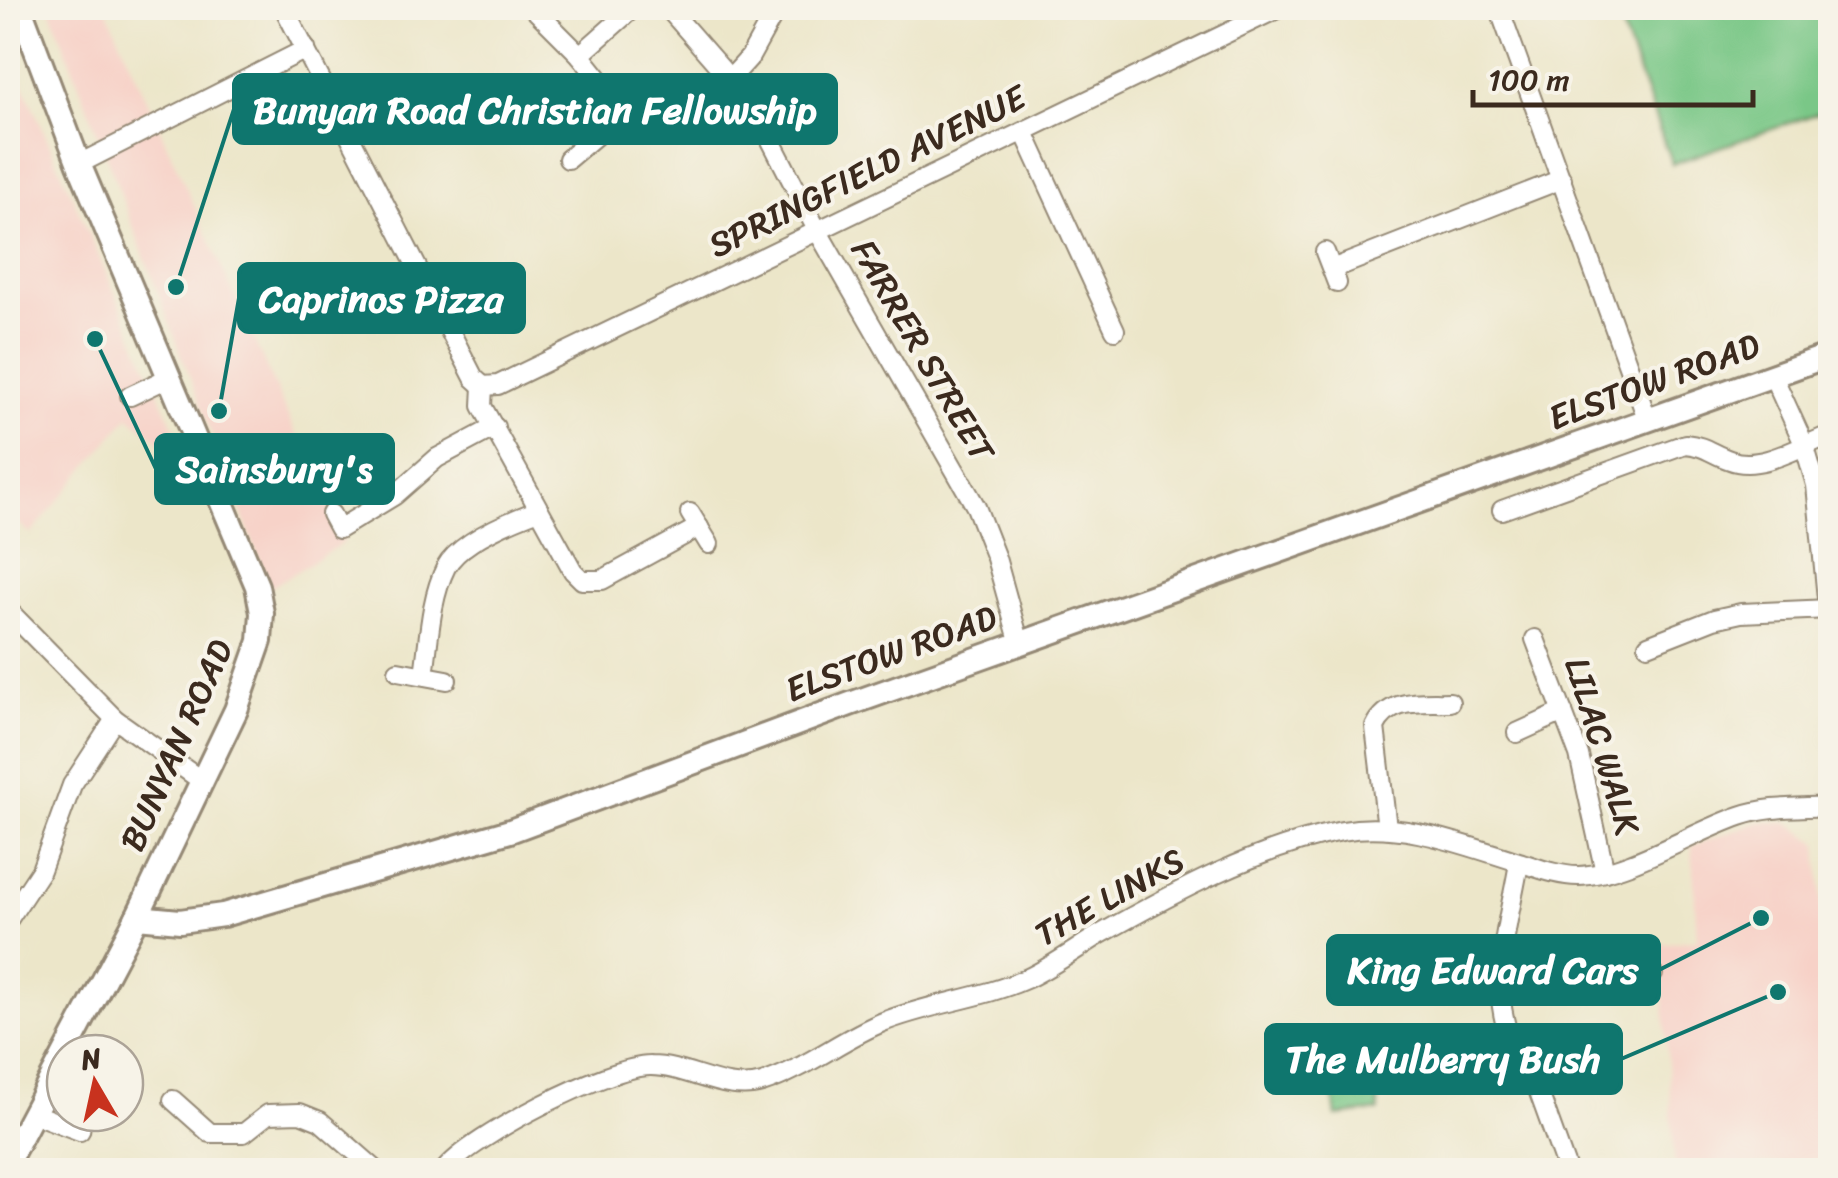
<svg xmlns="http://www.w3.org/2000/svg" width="1838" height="1178" font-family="Sriracha,sans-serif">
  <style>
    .built { fill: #f7d1c7 }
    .green { fill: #7ac787; stroke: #5a7852; stroke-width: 2.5 }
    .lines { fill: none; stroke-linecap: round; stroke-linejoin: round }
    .minor-casing { stroke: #948874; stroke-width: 22 }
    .tertiary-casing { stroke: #948874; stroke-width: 28 }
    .minor { stroke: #fff; stroke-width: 18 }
    .tertiary { stroke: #fff; stroke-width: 22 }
    .labels { text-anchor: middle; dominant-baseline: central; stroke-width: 8; stroke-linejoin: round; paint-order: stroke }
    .street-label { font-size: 35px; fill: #3b2a1e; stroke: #f7f3e8 }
    .leader { fill: none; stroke: #0f766e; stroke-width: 4 }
    .callout-dot { fill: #0f766e; stroke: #f7f3e8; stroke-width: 4 }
    .callout { fill: #0f766e; stroke: #0f766e; stroke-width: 4 }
    .callout-label { font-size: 38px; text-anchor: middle; font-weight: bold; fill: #fff }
  </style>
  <rect width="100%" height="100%" fill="#f7f3e8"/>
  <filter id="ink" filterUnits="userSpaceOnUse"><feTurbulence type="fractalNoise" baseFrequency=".01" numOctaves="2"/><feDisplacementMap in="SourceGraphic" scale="20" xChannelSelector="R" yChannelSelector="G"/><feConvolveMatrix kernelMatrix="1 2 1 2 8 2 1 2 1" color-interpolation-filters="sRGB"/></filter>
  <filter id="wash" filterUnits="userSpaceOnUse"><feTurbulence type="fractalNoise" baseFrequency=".0048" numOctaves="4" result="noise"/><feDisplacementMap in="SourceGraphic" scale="40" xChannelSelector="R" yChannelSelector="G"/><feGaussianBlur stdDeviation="2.25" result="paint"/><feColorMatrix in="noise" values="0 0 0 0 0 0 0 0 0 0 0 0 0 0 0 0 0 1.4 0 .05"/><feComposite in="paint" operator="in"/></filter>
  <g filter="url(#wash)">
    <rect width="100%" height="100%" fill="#ece6c9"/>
    <g class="built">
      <polygon points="50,8 106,8 344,542 270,588"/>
      <polygon points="8,50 192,468 129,416 31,534 8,515"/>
      <polygon points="1759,822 1787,822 1818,843 1830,1039 1830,1160 1675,1170 1660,944 1697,940 1692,846"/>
    </g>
    <g class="green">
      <polygon points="1615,8 1830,8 1830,109 1672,164"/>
      <polygon points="1374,1069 1379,1111 1336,1116 1332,1086 1344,1073"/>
    </g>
  </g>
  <g filter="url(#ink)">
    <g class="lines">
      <defs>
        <g id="minor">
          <polyline points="284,8 474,378 483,386"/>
          <polyline points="533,8 580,55 625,111"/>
          <polyline points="668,8 730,79 764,127 817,230 976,507 996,558 1020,644"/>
          <polyline points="1499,8 1648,421"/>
          <polyline points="580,55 633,8"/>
          <polyline points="730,79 750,57 777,8"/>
          <polyline points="1024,132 1115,330"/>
          <polyline points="568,159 639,99"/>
          <polyline points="79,164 306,49"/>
          <polyline points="1325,252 1337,283"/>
          <polyline points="1332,269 1562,179"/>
          <polyline points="1773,376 1804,444 1816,485 1830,630"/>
          <polyline points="483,386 498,385 1279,8"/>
          <polyline points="483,386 482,406 573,571 582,580 602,580 699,527"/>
          <polyline points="130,396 170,377"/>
          <path d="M1502,510L1685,444C1707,446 1711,454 1730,460C1760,472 1802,445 1830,435"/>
          <polyline points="690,513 709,544"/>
          <polyline points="331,514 339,529 395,495 437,458 495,427"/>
          <polyline points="8,610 115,719 202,781"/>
          <polyline points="1535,639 1579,755 1605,872"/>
          <polyline points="1648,645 1714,619 1741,613 1830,609"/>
          <polyline points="398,671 447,680"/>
          <path d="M424,675C429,641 430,599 446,567C460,541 512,520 539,510"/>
          <polyline points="1517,733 1563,712"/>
          <path d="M1387,828L1375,727C1389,697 1422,703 1450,702"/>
          <polyline points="8,920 41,870 72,785 115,719"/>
          <path d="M1502,964C1559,979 1594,980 1653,974"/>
          <path d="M1511,1040C1487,985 1510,919 1519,863"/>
          <polyline points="1537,1087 1567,1170"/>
          <polyline points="173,1100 210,1133 244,1133 268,1114 300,1113 320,1121 376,1170"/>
          <polyline points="34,1114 80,1131 83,1113"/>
          <path d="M445,1170C470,1137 609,1065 651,1066C687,1066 726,1094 762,1083C806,1069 841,1039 883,1022C930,1003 982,999 1028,978C1053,966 1076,949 1099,935C1175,892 1256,848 1342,831C1402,820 1463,845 1519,862C1538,868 1558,876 1578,876C1626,875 1693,832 1740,816C1768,806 1801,808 1830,806"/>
        </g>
        <g id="tertiary">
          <polyline points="137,917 180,921 223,915 510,831 850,704 1830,355"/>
          <polyline points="8,1161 137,917 236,710 260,641 262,613 257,586 79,164 20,8"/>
        </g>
      </defs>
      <use href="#minor" class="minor-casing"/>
      <use href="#tertiary" class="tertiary-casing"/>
      <use href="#minor" class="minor"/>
      <use href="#tertiary" class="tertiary"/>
    </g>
  </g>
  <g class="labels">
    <g class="street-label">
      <text transform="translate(867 171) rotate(-26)">SPRINGFIELD AVENUE</text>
      <text transform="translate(923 350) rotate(60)">FARRER STREET</text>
      <text transform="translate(1654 381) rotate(-20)">ELSTOW ROAD</text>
      <text transform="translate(891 653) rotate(-20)">ELSTOW ROAD</text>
      <text transform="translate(176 745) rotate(-66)">BUNYAN ROAD</text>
      <text transform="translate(1603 746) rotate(73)">LILAC WALK</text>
      <text transform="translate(1109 897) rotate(-29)">THE LINKS</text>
    </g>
  </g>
  <path class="leader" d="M176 287L234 109M219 411L239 298M95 339L156 469M1761 918L1659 970M1778 992L1621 1059"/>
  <g class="callout-dot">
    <circle cx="176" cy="287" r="10"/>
    <circle cx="219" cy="411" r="10"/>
    <circle cx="95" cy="339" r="10"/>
    <circle cx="1761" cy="918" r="10"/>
    <circle cx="1778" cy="992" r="10"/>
  </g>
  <g class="callout">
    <rect x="234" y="75" width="602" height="68" rx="10"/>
    <rect x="239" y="264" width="285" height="68" rx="10"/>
    <rect x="156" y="435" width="237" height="68" rx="10"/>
    <rect x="1328" y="936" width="331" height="68" rx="10"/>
    <rect x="1266" y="1025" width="355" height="68" rx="10"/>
  </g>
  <g class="callout-label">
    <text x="535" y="123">Bunyan Road Christian Fellowship</text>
    <text x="381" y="312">Caprinos Pizza</text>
    <text x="274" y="482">Sainsbury's</text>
    <text x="1493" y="983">King Edward Cars</text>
    <text x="1443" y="1072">The Mulberry Bush</text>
  </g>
  <rect width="1838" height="1178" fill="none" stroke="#f7f3e8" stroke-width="40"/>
  <g transform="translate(95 1083) rotate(351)"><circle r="48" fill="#f7f3e8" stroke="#aca397" stroke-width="2.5"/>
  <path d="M0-8L18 38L0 25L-18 38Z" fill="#c8321e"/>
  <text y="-15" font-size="28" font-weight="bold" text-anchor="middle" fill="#3b2a1e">N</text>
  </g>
  <path d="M1473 90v15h280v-15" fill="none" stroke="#3b2a1e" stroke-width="5"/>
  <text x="1488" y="90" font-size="30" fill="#3b2a1e" stroke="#f7f3e8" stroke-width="8" paint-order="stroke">100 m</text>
</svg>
